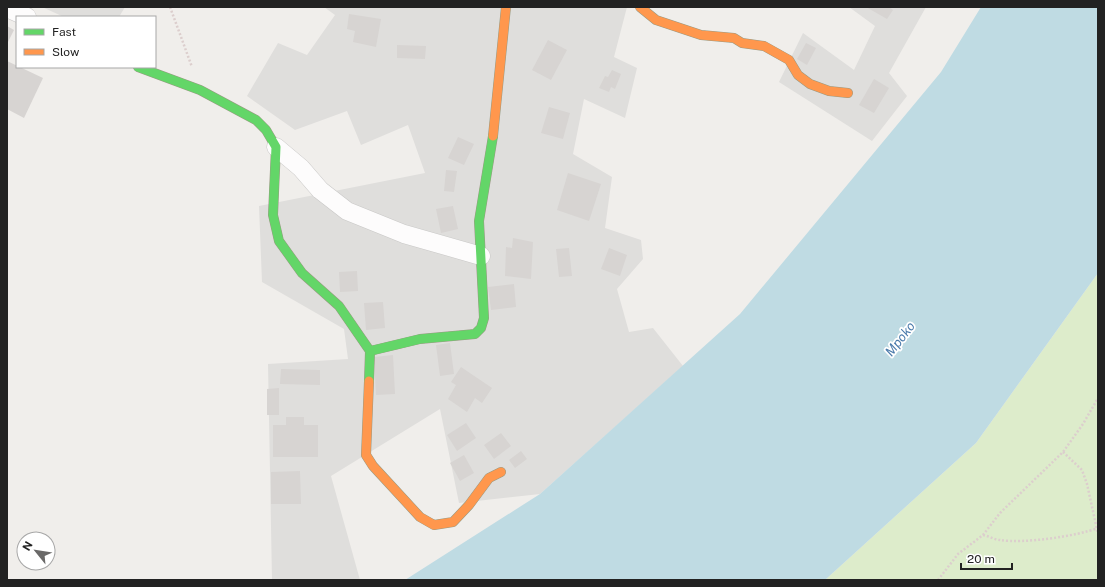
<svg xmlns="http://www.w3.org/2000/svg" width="1105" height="587" font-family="'Public Sans',sans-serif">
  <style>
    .residential { fill: #dfdedc }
    .grass { fill: #ddeccb }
    .water { fill: #bfdbe3 }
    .building { fill: #d7d4d2 }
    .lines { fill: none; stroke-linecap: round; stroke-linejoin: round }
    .street-casing { stroke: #c9c8c7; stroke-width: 19 }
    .fast-casing { stroke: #999a82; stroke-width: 10 }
    .slow-casing { stroke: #999a82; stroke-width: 10 }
    .path { stroke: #dccecd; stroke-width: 2.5; stroke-dasharray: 2 2; stroke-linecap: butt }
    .street { stroke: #fdfcfc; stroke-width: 18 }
    .fast { stroke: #63d668; stroke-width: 9 }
    .slow { stroke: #ff974d; stroke-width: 9 }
    .labels { text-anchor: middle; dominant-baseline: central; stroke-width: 3.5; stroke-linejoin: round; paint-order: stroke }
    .water-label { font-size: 13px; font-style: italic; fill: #4a7aab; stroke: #fff }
  </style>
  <rect width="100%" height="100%" fill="#f0eeeb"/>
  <g class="residential">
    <polygon points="42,7 125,7 119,17 64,17"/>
    <polygon points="324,7 627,7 614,57 637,68 625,118 584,99 573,154 612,177 605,228 641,240 643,259 617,289 629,332 653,328 683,366 540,494 459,503 440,409 331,476 360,580 272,580 268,364 348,359 344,329 262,282 259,206 425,173 408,125 361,145 347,111 295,130 247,96 278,43 307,55 335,15"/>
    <polygon points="849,7 926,7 889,73 907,96 872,141 779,82 803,33 854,70 875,26"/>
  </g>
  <polygon class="grass" points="1098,273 1098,580 825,580 976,443"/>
  <polygon class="water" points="981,7 1098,7 1098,273 976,443 825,580 405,580 540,494 740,314 941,72"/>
  <g class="building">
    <polygon points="866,7 889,7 893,10 887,19"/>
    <polygon points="349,14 381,19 376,47 353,42 355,31 347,29"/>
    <polygon points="7,26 14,30 7,44"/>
    <polygon points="548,40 567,50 551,80 532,70"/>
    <polygon points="806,43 816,48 807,65 797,59"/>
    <polygon points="397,45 426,46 425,59 397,58"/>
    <polygon points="7,61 43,78 24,118 7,109"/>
    <polygon points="612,70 621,74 615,89 611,87 609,92 599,88 605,76 608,77"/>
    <polygon points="874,79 889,88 874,113 859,105"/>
    <polygon points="549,107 570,113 563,139 541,133"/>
    <polygon points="458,137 474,144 464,165 448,158"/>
    <polygon points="446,170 457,171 454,192 444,191"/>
    <polygon points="568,173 601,184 589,221 557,210"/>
    <polygon points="453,206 458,229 441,233 436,209"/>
    <polygon points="513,238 533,242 531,279 505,276 506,247 512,248"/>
    <polygon points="569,248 572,276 559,277 556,249"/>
    <polygon points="609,248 627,255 620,276 601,269"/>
    <polygon points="357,271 358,291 340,292 339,272"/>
    <polygon points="514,284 516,307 491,310 488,287"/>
    <polygon points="383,302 385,328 366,330 364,303"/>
    <polygon points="450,343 454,374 440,376 436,345"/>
    <polygon points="393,355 395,394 376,395 374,357"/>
    <polygon points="461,367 492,388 482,403 475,398 467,412 448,399 456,385 451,382"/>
    <polygon points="281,369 320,370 320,385 280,384"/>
    <polygon points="279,388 279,415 267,415 267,389"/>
    <polygon points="286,417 304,417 304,425 318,425 318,457 273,457 273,425 286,425"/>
    <polygon points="466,423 476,438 457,451 447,435"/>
    <polygon points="501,433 511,446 494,459 484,445"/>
    <polygon points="521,451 527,459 515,468 509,460"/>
    <polygon points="464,455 474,473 460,481 450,463"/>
    <polygon points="300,471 301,504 271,504 271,472"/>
  </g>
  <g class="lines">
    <defs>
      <g id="street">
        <polyline points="7,8 27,17"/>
        <polyline points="276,147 301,168 320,190 347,211 404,234 481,256"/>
      </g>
      <g id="fast">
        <polyline points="138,67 200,90 256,120 266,130 276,147 273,215 279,241 302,273 339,306 370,351 369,381"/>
        <polyline points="370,351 420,339 475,334 481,328 484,318 479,221 493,136"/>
      </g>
      <g id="slow">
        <polyline points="640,7 656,20 701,35 734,38 742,43 764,46 789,60 798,75 810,84 829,91 848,93"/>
        <polyline points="493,136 506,7"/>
        <polyline points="369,381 366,455 373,466 420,517 434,525 453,522 469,505 489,478 501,472"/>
      </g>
    </defs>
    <use href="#street" class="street-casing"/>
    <use href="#fast" class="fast-casing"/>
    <use href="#slow" class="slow-casing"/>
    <g class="path">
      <polyline points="170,7 192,67"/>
      <polyline points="1063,452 1082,470 1087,484 1098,534"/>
      <path d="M983,535C989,536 995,540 1000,540C1023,544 1077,536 1098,528"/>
      <polyline points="938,580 958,554 983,535 1000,513 1063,452 1083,424 1098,398"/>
    </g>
    <use href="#street" class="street"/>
    <use href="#fast" class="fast"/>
    <use href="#slow" class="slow"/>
  </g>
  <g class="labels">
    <g class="water-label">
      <text transform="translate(900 339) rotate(-52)">Mpoko</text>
    </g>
  </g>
  <rect width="1105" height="587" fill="none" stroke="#222222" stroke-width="16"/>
  <rect x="16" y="16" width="140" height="52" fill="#ffffff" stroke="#a7a7a7"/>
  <rect x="24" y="29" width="20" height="6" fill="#63d668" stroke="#a7a7a7"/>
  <text x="52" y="36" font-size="12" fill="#222222">Fast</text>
  <rect x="24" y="49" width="20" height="6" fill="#ff974d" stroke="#a7a7a7"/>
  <text x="52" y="56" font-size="12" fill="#222222">Slow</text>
  <g transform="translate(36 551) rotate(300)"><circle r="19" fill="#ffffff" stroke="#a7a7a7"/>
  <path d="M0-3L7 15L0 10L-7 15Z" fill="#6a6968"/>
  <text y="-6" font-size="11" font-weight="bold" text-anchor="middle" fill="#222222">N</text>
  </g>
  <path d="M961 563v6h51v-6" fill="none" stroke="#222222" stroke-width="2"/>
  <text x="967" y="563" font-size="12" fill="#222222" stroke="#ffffff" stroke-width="3" paint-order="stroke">20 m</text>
</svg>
